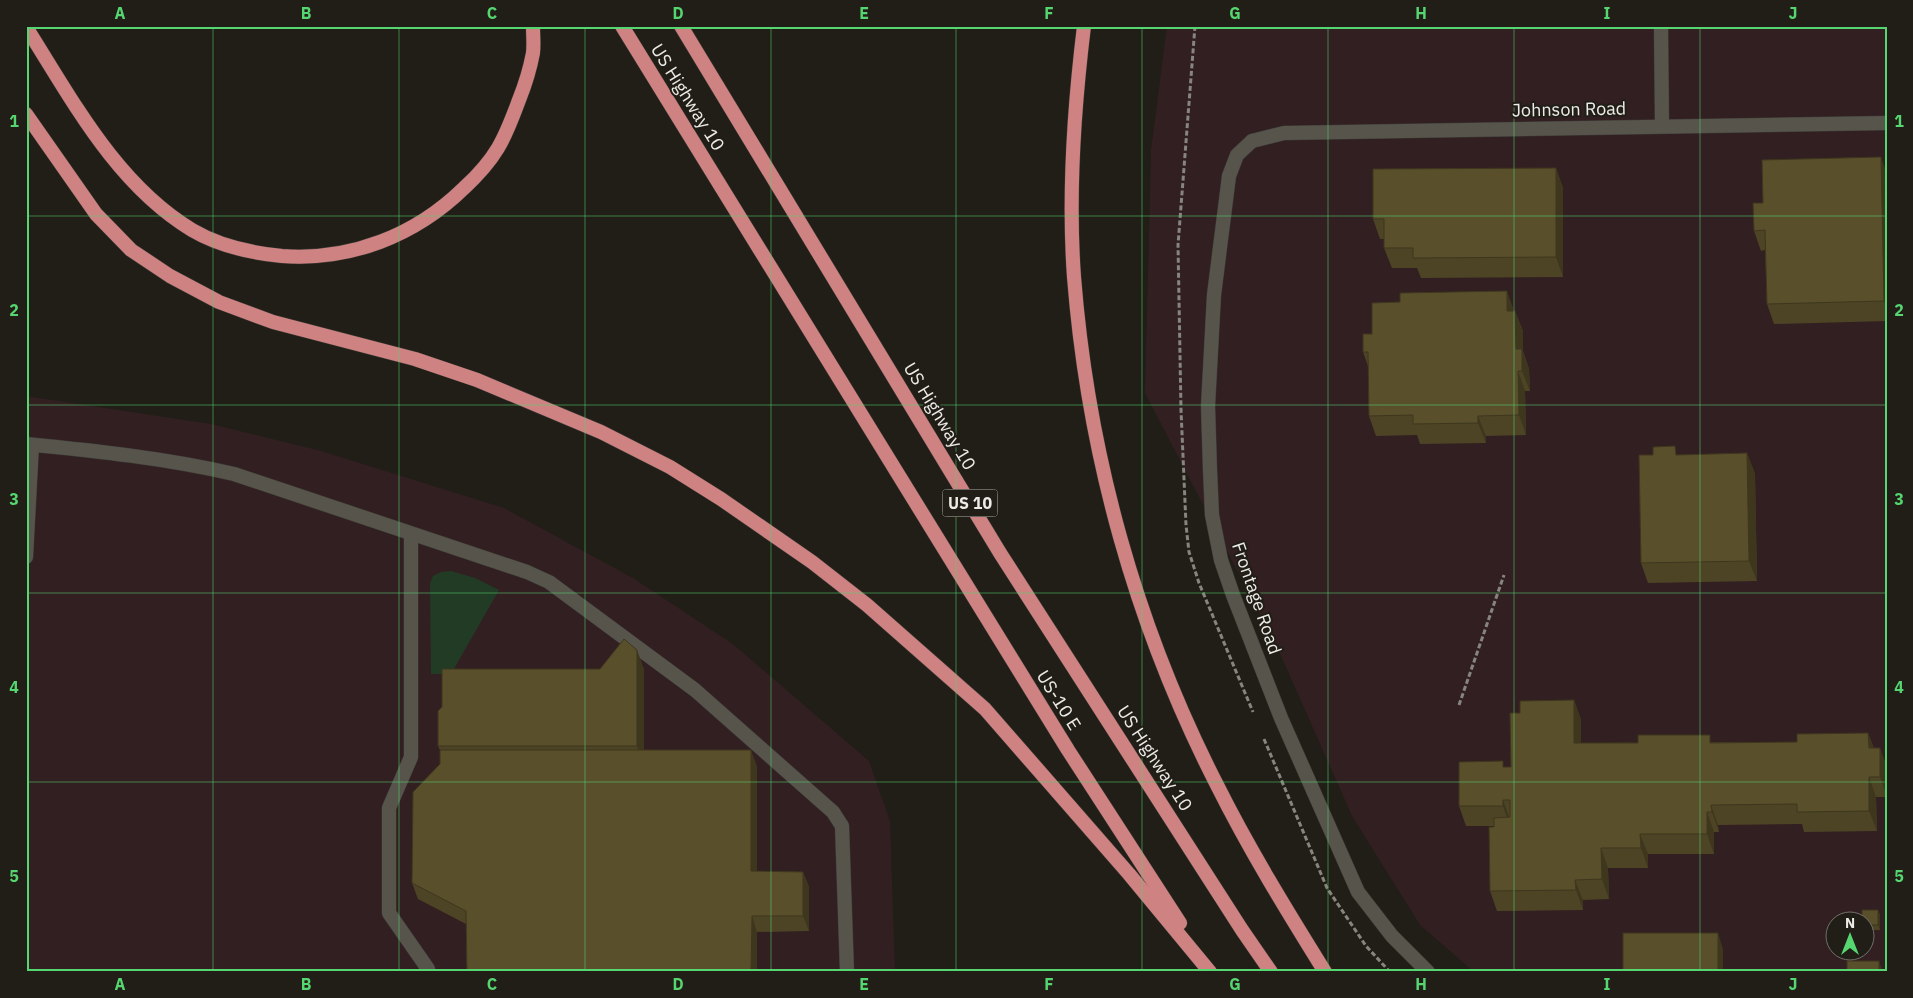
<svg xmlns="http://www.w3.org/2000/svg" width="1913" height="998" font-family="'IBM Plex Sans',sans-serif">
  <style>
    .commercial { fill: #321f21; fill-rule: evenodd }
    .green { fill: #223b25 }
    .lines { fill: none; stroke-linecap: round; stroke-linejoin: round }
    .service-casing { stroke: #3c3a35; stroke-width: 15 }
    .minor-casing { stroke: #3c3a35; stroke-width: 15 }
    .tertiary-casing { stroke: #3c3a35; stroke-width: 15 }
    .trunk-casing { stroke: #3c3a35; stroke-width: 15 }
    .path { stroke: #87857f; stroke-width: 3; stroke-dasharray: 5 2.5; stroke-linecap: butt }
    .service { stroke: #56544b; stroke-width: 14 }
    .minor { stroke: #56544b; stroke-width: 14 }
    .tertiary { stroke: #56544b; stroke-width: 14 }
    .trunk { stroke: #cf8282; stroke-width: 14 }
    .wall { fill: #4d4425 }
    .shaded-wall { fill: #3e371e }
    .building { fill: #594f2b; stroke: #3e371e }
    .grid { fill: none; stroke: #56d671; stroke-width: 1; stroke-opacity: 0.55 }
    .labels { text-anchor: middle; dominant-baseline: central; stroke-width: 4; stroke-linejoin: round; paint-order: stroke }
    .shield { fill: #201e16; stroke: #b0aea8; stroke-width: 1 }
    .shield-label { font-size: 16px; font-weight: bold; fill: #edebe6 }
    .street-label { font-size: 18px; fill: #edebe6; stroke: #201e16 }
    .neatline { fill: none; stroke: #56d671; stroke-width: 2 }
    .grid-label { font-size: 16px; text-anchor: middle; font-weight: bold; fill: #56d671 }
  </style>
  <rect width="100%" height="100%" fill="#201e16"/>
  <g class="commercial">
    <path d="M1167,26H1887V972H1474L1420,925L1352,816L1277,647L1145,393L1151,150ZM1836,920H1866V950H1836Z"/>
    <polygon points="26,396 211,424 318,450 504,508 633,578 733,644 869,761 890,821 895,972 26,972"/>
  </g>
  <polygon class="green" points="451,571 475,578 499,590 451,674 431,674 430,583 433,576 441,572"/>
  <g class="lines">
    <defs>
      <g id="service">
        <polyline points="1661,26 1662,126"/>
        <path d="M26,444C96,451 165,458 234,474L527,572L549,582L695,690L833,812L842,826L847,972"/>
        <polyline points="411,534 411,757 389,808 389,913 428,969 428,972"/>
        <polyline points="26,557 32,445"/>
      </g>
      <polyline id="minor" points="1252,141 1284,133 1887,123"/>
      <polyline id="tertiary" points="1252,141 1237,155 1229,176 1214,295 1208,406 1210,470 1212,515 1221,560 1233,595 1281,718 1358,892 1392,936 1428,972"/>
      <g id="trunk">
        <polyline points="622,26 1068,750 1180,923"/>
        <polyline points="681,26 1000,553 1242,930 1271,972"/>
        <path d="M1084,26C1074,108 1068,195 1074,277C1088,454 1136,627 1217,785C1249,849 1287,911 1325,972"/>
        <path d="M26,27C73,101 116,184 192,230C219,246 251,253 282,256C350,261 415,236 464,188C476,177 489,163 498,148C507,133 513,116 519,100C525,85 530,69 533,53C534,44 533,35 533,26"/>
        <polyline points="26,114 96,214 131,250 170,276 219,302 273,322 415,359 477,380 601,432 670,467 721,499 812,562 867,605 985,709 1129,874 1210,972"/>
      </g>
    </defs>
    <use href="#service" class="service-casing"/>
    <use href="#minor" class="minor-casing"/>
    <use href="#tertiary" class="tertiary-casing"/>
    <use href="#trunk" class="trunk-casing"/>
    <g class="path">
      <polyline points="1195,26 1178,245 1181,410 1186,525 1189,552 1199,583 1253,712"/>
      <polyline points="1459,705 1504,575"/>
      <polyline points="1264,739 1327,888 1366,946 1390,972"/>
    </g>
    <use href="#service" class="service"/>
    <use href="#minor" class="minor"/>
    <use href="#tertiary" class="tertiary"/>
    <use href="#trunk" class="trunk"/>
  </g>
  <g class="wall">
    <polygon points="1556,168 1563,188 1563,277 1421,278 1417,268 1392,268 1384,248 1384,239 1380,239 1373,219"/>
    <polygon points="1887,174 1887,321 1774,324 1767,304 1765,250 1761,251 1754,231 1763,203"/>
    <polygon points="1400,302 1515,311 1523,331 1523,351 1529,369 1530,391 1525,391 1526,435 1486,436 1486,443 1420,444 1417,435 1376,436 1369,416 1368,366 1363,352 1372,334"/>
    <polygon points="1678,455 1755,473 1757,581 1648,583 1641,563"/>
    <polygon points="637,650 644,670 644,750 757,766 757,871 803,872 809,887 809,931 757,932 757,972 467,972 466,924 418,899 412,883 440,764 440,750 438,746 600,669"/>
    <polygon points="1574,700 1581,720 1581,743 1797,742 1868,733 1874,748 1887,767 1887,797 1876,797 1877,831 1804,832 1802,824 1718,825 1719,832 1714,832 1714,854 1648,854 1648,868 1608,868 1609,899 1583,900 1583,910 1497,911 1490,891 1494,826 1466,826 1459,806 1505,767 1511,767"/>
    <polygon points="1878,910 1880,915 1880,930 1866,930 1866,920"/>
  </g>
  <g class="shaded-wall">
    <polygon points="1881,157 1887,174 1887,309 1884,301"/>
    <polygon points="1556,168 1563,188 1563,277 1556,257"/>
    <polygon points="1507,291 1514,311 1507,311"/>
    <polygon points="1515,311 1523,331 1523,351 1529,369 1530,391 1522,371 1516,349"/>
    <polygon points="1518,371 1525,391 1526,435 1519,415"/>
    <polygon points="1478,416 1486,436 1486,443 1478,423"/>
    <polygon points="1747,453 1755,473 1757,581 1749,561"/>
    <polygon points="637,650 644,670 644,766 637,746"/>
    <polygon points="1574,700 1581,720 1581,763 1574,743"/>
    <polygon points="1868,733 1876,753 1869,748"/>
    <polygon points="1880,748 1887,767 1887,795 1880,777"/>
    <polygon points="751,750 757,766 757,887 751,871"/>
    <polygon points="1869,777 1876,797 1877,831 1869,811"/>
    <polygon points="1503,800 1510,820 1510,826 1503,806"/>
    <polygon points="1711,805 1718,825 1719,832 1712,812"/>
    <polygon points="1707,812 1714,832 1714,854 1707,834"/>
    <polygon points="1640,834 1648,854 1648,868 1641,848"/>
    <polygon points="1601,848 1608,868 1609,899 1602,879"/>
    <polygon points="803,872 809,887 809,931 803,916"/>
    <polygon points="1575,880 1583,900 1583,910 1576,890"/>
    <polygon points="1878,910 1880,915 1880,930 1878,925"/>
    <polygon points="752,916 757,932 757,972 751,972"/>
    <polygon points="1718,933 1723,949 1723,972 1718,972"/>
    <polygon points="1879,961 1883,972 1879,972"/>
  </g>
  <g class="building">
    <polygon points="1881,157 1884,301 1767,304 1765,230 1754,231 1753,203 1763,203 1762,160"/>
    <polygon points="1556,168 1556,257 1413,258 1413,248 1384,248 1384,219 1373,219 1373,169"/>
    <polygon points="1507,291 1507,311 1515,311 1516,349 1522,349 1522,371 1518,371 1519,415 1478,416 1478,423 1413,424 1413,415 1369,416 1368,352 1363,352 1363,334 1372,334 1372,303 1400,302 1400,293"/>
    <polygon points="1675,446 1676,455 1747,453 1749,561 1641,563 1639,455 1653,455 1653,447"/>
    <polygon points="624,639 637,650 637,746 438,746 438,711 442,707 442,669 600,669"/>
    <polygon points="1574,700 1574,743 1638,743 1638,735 1710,735 1710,743 1797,742 1797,734 1868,733 1869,748 1880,748 1880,777 1869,777 1869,811 1797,812 1797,804 1711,805 1712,812 1707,812 1707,834 1640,834 1641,848 1601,848 1602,879 1575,880 1576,890 1490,891 1489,827 1494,827 1494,818 1510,817 1510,800 1503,800 1503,806 1459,806 1459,762 1503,761 1503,767 1511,767 1510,713 1520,713 1520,701"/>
    <polygon points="440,750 751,750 751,871 803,872 803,916 752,916 751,972 467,972 466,911 412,883 413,792 440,764"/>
    <polygon points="1862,910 1878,910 1878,925 1866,925 1866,920 1862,920"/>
    <rect x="1623" y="933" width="95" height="39"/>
    <rect x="1847" y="961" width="32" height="11"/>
  </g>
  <path class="grid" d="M213,26V972M399,26V972M585,26V972M771,26V972M956,26V972M1142,26V972M1328,26V972M1514,26V972M1700,26V972M26,216H1887M26,405H1887M26,593H1887M26,782H1887"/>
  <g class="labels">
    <rect class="shield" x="942.5" y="489.5" width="55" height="27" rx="4"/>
    <g class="shield-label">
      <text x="970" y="503">US 10</text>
    </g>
    <g class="street-label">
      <text transform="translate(688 97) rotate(58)">US Highway 10</text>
      <text transform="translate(1569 109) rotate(-1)">Johnson Road</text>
      <text transform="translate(940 416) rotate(59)">US Highway 10</text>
      <text transform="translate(1257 598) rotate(71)">Frontage Road</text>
      <text transform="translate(1059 700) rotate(58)">US-10 E</text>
      <text transform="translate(1155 758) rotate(57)">US Highway 10</text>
    </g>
  </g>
  <rect width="1913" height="998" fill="none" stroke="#201e16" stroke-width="55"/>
  <g transform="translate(1850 936)"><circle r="24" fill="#201e16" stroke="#727069"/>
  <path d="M0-4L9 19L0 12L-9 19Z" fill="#56d671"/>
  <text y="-8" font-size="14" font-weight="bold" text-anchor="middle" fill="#edebe6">N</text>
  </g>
  <rect x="28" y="28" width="1858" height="942" class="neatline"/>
  <g class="grid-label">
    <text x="120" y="19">A</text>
    <text x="306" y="19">B</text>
    <text x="492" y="19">C</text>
    <text x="678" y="19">D</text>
    <text x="864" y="19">E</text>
    <text x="1049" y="19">F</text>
    <text x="1235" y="19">G</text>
    <text x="1421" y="19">H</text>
    <text x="1607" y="19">I</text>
    <text x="1793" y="19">J</text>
    <text x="14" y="127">1</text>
    <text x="1899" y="127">1</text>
    <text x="14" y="316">2</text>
    <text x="1899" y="316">2</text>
    <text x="14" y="505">3</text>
    <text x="1899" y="505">3</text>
    <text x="14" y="693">4</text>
    <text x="1899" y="693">4</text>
    <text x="14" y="882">5</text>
    <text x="1899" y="882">5</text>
    <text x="120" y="990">A</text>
    <text x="306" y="990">B</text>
    <text x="492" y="990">C</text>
    <text x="678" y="990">D</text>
    <text x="864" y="990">E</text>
    <text x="1049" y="990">F</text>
    <text x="1235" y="990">G</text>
    <text x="1421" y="990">H</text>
    <text x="1607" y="990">I</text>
    <text x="1793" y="990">J</text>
  </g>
</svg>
